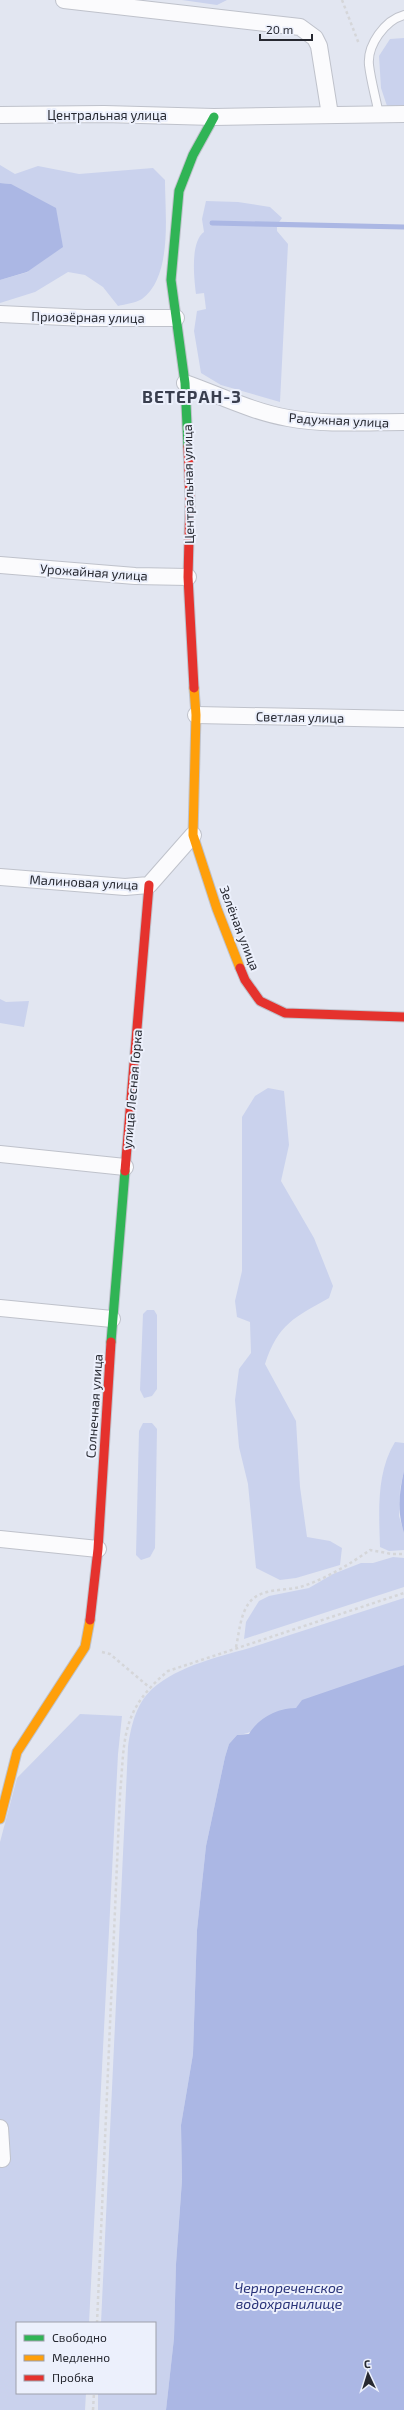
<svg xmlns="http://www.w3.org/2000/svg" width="404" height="2410" font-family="'Exo 2',sans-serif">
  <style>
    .green { fill: #cad2ed }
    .water { fill: #abb7e4 }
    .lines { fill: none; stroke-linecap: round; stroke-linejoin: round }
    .stream { stroke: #abb7e4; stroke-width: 5 }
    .lane-casing { stroke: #bfc2cb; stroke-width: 10 }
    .street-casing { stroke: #bfc2cb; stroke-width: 18 }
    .fast-casing { stroke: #bfc2cb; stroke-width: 11 }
    .slow-casing { stroke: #bfc2cb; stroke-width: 11 }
    .jam-casing { stroke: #bfc2cb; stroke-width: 11 }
    .path { stroke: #d5d6d9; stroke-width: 2.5; stroke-dasharray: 3 3; stroke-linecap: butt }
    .lane { stroke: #fbfbfd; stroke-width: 8 }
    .street { stroke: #fbfbfd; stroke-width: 16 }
    .fast { stroke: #30b455; stroke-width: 9 }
    .slow { stroke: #ff9f0a; stroke-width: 9 }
    .jam { stroke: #e5322d; stroke-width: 9 }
    .labels { text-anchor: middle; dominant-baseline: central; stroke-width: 4; stroke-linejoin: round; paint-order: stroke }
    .street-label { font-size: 13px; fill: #272931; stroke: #ecf0fc }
    .water-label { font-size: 14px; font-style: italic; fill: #293379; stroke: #ecf0fc }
    .district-label { font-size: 17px; font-weight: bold; letter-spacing: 1px; fill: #393e4e; stroke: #ecf0fc }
  </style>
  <rect width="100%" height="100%" fill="#e2e6f1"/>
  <g class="green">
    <polygon points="182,0 227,0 217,5"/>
    <polygon points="404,38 404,108 387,106 381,88 379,56 390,39"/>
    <path d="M0,165L15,174L38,166L79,174L153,168L165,180C165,214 173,276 142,299C136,303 125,304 118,306L103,287L85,275L68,272L35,292L0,303V280L28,272L11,184L0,183Z"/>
    <path d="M206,201L238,202L270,207L282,218L277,225V231L288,244L280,402L221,385L201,373L194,331L197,311L206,309L204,293L196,294C194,278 190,242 204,232L202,219Z"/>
    <polygon points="0,999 6,1002 29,1001 24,1027 0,1023"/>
    <path d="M268,1088L284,1091L289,1145L281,1181L314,1238L333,1286L329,1298C295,1317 278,1324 265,1364L296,1421L300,1487L307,1537L330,1541L342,1548L340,1565L296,1578L280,1580L256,1568L248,1484L239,1447L235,1400L239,1369L251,1353L250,1322L237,1317L235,1301L242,1271V1117L255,1096Z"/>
    <polygon points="147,1310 154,1310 157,1315 157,1389 152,1396 144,1398 140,1390 143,1314"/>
    <polygon points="143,1423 152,1423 157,1429 155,1548 150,1557 141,1560 136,1555 139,1431"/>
    <path d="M395,1442L404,1443V1471L400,1489L399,1516L404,1533V1550L389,1551L380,1547C379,1512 376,1473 395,1442Z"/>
    <polygon points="393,1557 404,1558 404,1587 244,1639 246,1622 259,1601 269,1596 309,1588 333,1574 361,1563 373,1563"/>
    <path d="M404,1598V1665L296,1708C271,1709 264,1733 237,1735L229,1744L225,1757L206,1846L197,1930L193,2054L181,2125L182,2180L176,2264L174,2338L166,2410H98V2393H155V2323H101L128,1747C131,1726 136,1704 152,1689C180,1664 224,1656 259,1645C307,1629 356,1614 404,1598Z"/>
    <polygon points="80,1714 122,1716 118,1754 89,2323 17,2323 17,2393 86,2393 85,2410 0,2410 0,1842 17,1778"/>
  </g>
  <g class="water">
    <polygon points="0,183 11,184 56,208 63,247 27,272 0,280"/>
    <path d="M404,1471V1533C397,1511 399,1493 404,1471Z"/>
    <path d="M404,1665V2410H166L174,2338L176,2264L182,2180L181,2125L193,2054L197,1930L206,1846L225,1757L229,1744L237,1735L249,1734C258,1718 278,1708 296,1708L302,1700Z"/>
  </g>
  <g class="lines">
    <polyline class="stream" points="212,223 404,227"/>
    <defs>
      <path id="lane" d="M379,115C376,98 371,82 369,65C367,45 385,20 404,15"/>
      <g id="street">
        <polyline points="64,0 300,27 315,38 319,46 330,115"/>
        <polyline points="0,115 104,114 214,117 404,114"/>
        <polyline points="0,314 85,318 176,318"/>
        <path d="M185,383C219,395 253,412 288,418C326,425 366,422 404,422"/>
        <polyline points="0,565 135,576 188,577"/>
        <polyline points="196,715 404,719"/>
        <polyline points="0,877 125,887 149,885 193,835"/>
        <polyline points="0,1154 125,1167"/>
        <polyline points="0,1308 112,1319"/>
        <polyline points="0,1539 98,1549"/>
        <polyline points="0,2128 2,2159"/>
      </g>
      <g id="fast">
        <polyline points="188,446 185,383 171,280 179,191 193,155 214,117"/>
        <polyline points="111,1342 125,1171"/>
      </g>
      <g id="slow">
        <polyline points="194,688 196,715 193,835 217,909 240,968"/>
        <polyline points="0,1819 17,1752 85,1647 90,1620"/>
      </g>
      <g id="jam">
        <polyline points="188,446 190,501 188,577 194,688"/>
        <polyline points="240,968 245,980 260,1001 285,1013 404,1017"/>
        <polyline points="125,1171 149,885"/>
        <polyline points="90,1620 98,1549 111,1342"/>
      </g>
    </defs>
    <use href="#lane" class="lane-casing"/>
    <use href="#street" class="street-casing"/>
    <use href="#fast" class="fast-casing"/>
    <use href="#slow" class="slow-casing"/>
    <use href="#jam" class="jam-casing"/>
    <g class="path">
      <polyline points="342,0 359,44"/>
      <path d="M236,1647C239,1634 240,1615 249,1603C260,1588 283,1591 300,1587C324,1580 350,1564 370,1550L392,1554H404"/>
      <polyline points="102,1652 110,1654 149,1687"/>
      <path d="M97,2323L120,1795C125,1738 120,1711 168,1671L404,1593"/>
      <polyline points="93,2410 94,2393"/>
    </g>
    <use href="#lane" class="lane"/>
    <use href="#street" class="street"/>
    <use href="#fast" class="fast"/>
    <use href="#slow" class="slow"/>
    <use href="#jam" class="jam"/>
  </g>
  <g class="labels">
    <g class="street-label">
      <text x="107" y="115">Центральная улица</text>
      <text transform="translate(88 317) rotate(1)">Приозёрная улица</text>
      <text transform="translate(339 420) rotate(3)">Радужная улица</text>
      <text transform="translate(188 484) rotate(-91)">Центральная улица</text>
      <text transform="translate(94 572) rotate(4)">Урожайная улица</text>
      <text transform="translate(300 717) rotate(1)">Светлая улица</text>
      <text transform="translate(84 882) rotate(3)">Малиновая улица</text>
      <text transform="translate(240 928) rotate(69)">Зелёная улица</text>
      <text transform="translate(132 1089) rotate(-85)">улица Лесная Горка</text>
      <text transform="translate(94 1406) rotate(-86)">Солнечная улица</text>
    </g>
    <g class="water-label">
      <text x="289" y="2287">Чернореченское<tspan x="289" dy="16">водохранилище</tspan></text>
    </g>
    <g class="district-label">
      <text x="192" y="396">ВЕТЕРАН-3</text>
    </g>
  </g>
  <rect x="16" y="2322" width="140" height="72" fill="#ecf0fc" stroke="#9da0ab"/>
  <rect x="24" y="2335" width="20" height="6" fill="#30b455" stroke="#9da0ab"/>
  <text x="52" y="2342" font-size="12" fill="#272931">Свободно</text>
  <rect x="24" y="2355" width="20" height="6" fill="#ff9f0a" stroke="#9da0ab"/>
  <text x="52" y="2362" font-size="12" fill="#272931">Медленно</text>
  <rect x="24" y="2375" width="20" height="6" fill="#e5322d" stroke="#9da0ab"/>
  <text x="52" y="2382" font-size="12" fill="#272931">Пробка</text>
  <g transform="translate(368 2374) rotate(356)" stroke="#ecf0fc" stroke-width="3" paint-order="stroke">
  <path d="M0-3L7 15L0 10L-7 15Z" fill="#272931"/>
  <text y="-6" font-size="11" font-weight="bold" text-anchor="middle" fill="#272931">С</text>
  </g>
  <path d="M260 34v6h52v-6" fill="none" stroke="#272931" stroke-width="2"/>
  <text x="266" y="34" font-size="12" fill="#272931" stroke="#ecf0fc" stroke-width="3" paint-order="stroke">20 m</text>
</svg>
